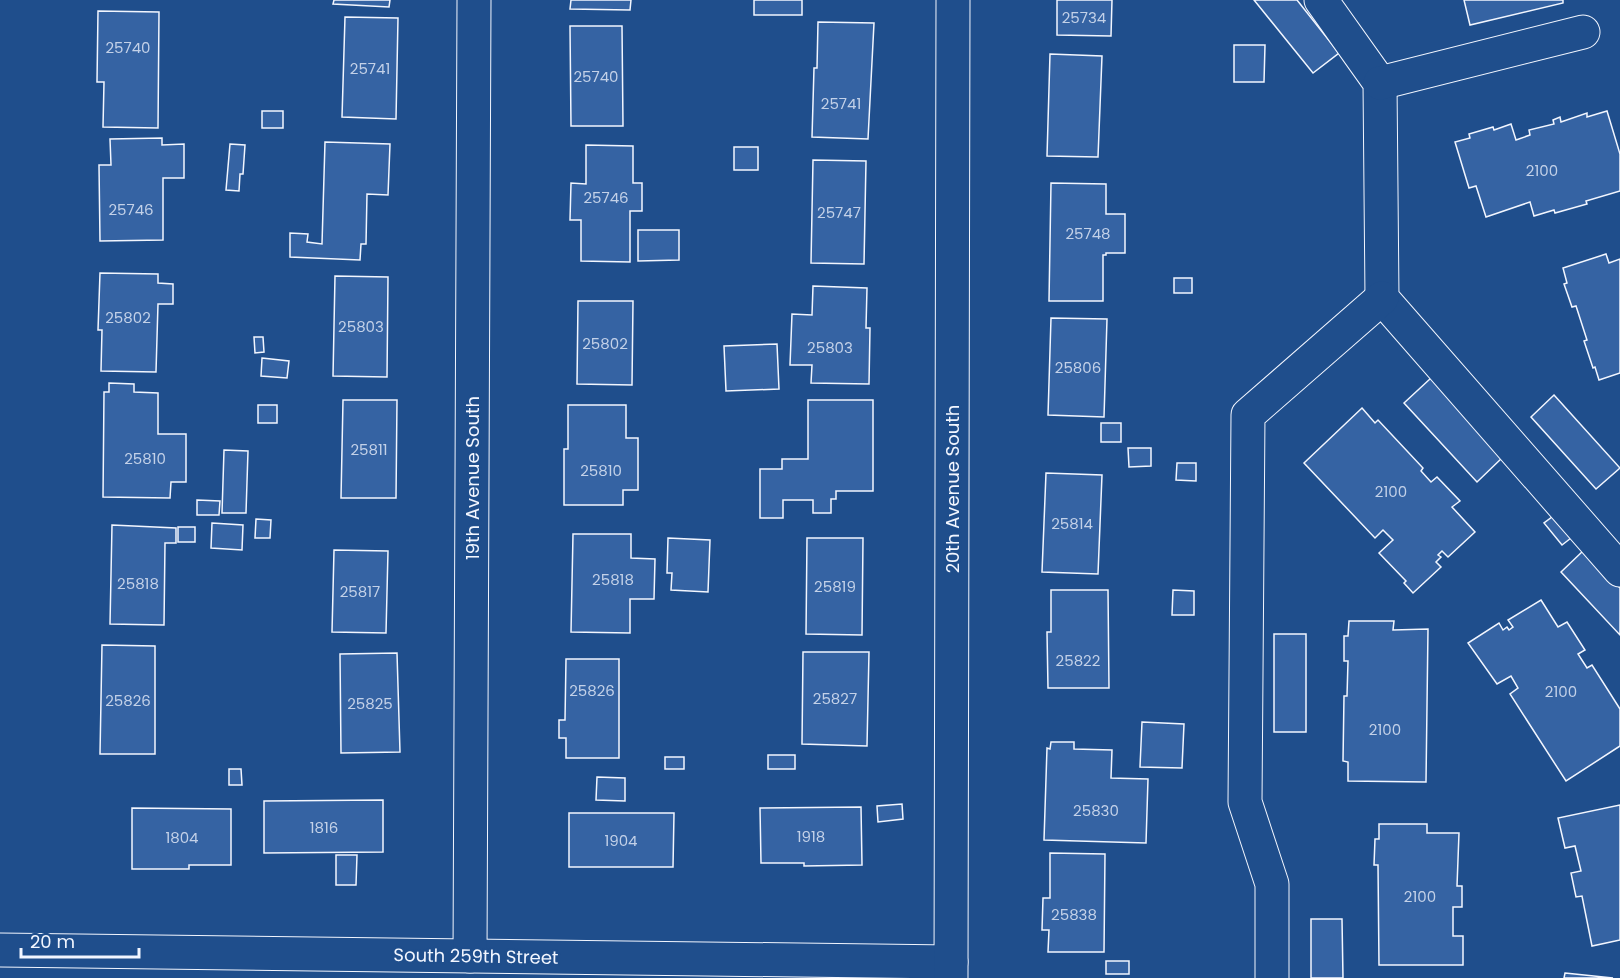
<svg xmlns="http://www.w3.org/2000/svg" width="1620" height="978" font-family="Poppins,sans-serif">
  <style>
    .building { fill: #3563a3; stroke: #f2f6ff; stroke-width: 1.5 }
    .lines { fill: none; stroke-linecap: round; stroke-linejoin: round }
    .minor-casing { stroke: #f2f6ff; stroke-width: 35 }
    .minor { stroke: #1f4e8c; stroke-width: 33 }
    .labels { text-anchor: middle; dominant-baseline: central; stroke-width: 4.5; stroke-linejoin: round; paint-order: stroke }
    .number-label { font-size: 15px; fill: #c3d1e8 }
    .street-label { font-size: 18px; fill: #f2f6ff; stroke: #1f4e8c }
  </style>
  <rect width="100%" height="100%" fill="#1f4e8c"/>
  <g class="building">
    <polygon points="334,0 390,0 389,7 333,4"/>
    <polygon points="571,0 631,0 630,10 570,9"/>
    <rect x="754" y="0" width="48" height="15"/>
    <polygon points="1057,0 1112,0 1111,36 1057,35"/>
    <polygon points="1254,0 1297,0 1339,53 1313,73"/>
    <polygon points="1464,0 1563,0 1563,3 1470,25"/>
    <polygon points="98,11 159,12 158,128 103,127 104,82 97,82"/>
    <polygon points="345,17 398,18 396,119 342,117"/>
    <polygon points="818,22 874,23 868,139 812,137 814,68 817,68"/>
    <polygon points="570,26 622,26 623,126 571,126"/>
    <polygon points="1234,45 1265,45 1264,82 1234,82"/>
    <polygon points="1050,54 1102,56 1098,157 1047,156"/>
    <rect x="262" y="111" width="21" height="17"/>
    <polygon points="1607,111 1620,154 1620,191 1586,201 1587,204 1555,213 1554,210 1534,216 1530,202 1486,217 1476,186 1469,188 1455,142 1470,138 1469,134 1493,127 1494,130 1511,124 1516,140 1530,135 1529,130 1554,124 1553,120 1560,117 1561,122 1587,113 1587,117"/>
    <polygon points="162,138 162,145 184,144 184,178 163,178 163,240 100,241 99,165 111,165 110,139"/>
    <polygon points="325,142 390,144 388,195 367,194 366,244 361,244 360,260 290,257 290,233 308,234 307,242 322,244"/>
    <polygon points="230,144 245,145 243,174 240,174 239,191 226,190"/>
    <polygon points="586,145 633,146 633,183 642,183 642,211 630,211 630,262 581,261 581,220 570,220 571,183 586,184"/>
    <rect x="734" y="147" width="24" height="23"/>
    <polygon points="813,160 866,161 864,264 811,263"/>
    <polygon points="1051,183 1106,184 1106,214 1125,214 1125,253 1106,253 1106,255 1103,255 1103,301 1049,301"/>
    <polygon points="638,230 679,230 679,260 638,261"/>
    <polygon points="1606,254 1609,263 1620,259 1620,373 1599,380 1595,367 1593,368 1584,341 1587,340 1576,306 1572,307 1564,284 1567,283 1563,268"/>
    <polygon points="100,273 158,274 158,283 173,284 173,304 158,304 156,372 101,371 102,330 98,330"/>
    <polygon points="335,276 388,277 387,377 333,376"/>
    <rect x="1174" y="278" width="18" height="15"/>
    <polygon points="813,286 867,288 866,328 870,328 869,384 811,383 812,365 790,365 792,314 812,315"/>
    <polygon points="578,301 633,301 632,385 577,384"/>
    <polygon points="1051,318 1107,319 1104,417 1048,415"/>
    <polygon points="254,337 263,337 264,352 255,353"/>
    <polygon points="777,344 779,389 726,391 724,346"/>
    <polygon points="262,358 289,361 287,378 261,376"/>
    <polygon points="1431,378 1503,457 1477,482 1404,403"/>
    <polygon points="109,383 134,384 134,392 158,393 158,434 186,434 186,482 171,482 170,498 103,497 104,392 109,392"/>
    <polygon points="1554,395 1620,468 1596,489 1531,417"/>
    <polygon points="343,400 397,400 396,498 341,498"/>
    <polygon points="808,400 873,400 873,491 836,491 836,499 831,499 831,513 813,513 813,500 783,500 783,518 760,518 760,469 782,469 782,459 808,459"/>
    <rect x="258" y="405" width="19" height="18"/>
    <polygon points="568,405 626,405 626,438 638,438 638,490 623,490 623,505 564,505 564,449 568,449"/>
    <polygon points="1362,408 1375,423 1378,420 1423,468 1421,471 1431,482 1437,477 1460,501 1452,507 1475,532 1448,557 1442,551 1438,555 1441,557 1436,562 1441,567 1413,593 1404,583 1406,581 1379,553 1393,540 1383,530 1375,538 1304,463"/>
    <rect x="1101" y="423" width="20" height="19"/>
    <polygon points="1128,448 1151,448 1151,466 1129,467"/>
    <polygon points="224,450 248,451 246,513 222,513"/>
    <polygon points="1177,463 1196,463 1196,481 1176,480"/>
    <polygon points="1046,473 1102,475 1098,574 1042,572"/>
    <polygon points="197,500 220,501 219,515 197,515"/>
    <polygon points="1552,517 1571,538 1562,545 1544,523"/>
    <polygon points="256,519 271,520 270,538 255,538"/>
    <polygon points="212,523 243,525 242,550 211,548"/>
    <polygon points="112,525 176,528 176,543 165,543 164,625 110,624"/>
    <rect x="178" y="527" width="17" height="15"/>
    <polygon points="573,534 631,534 631,558 655,559 654,599 630,599 630,633 571,632"/>
    <polygon points="668,538 710,540 708,592 671,590 672,573 667,573"/>
    <polygon points="807,538 863,538 862,635 806,634"/>
    <polygon points="334,550 388,551 386,633 332,632"/>
    <polygon points="1584,550 1620,588 1620,635 1561,572"/>
    <polygon points="1051,590 1108,590 1109,688 1048,688 1047,632 1051,632"/>
    <polygon points="1173,590 1194,591 1194,615 1172,615"/>
    <polygon points="1541,600 1558,627 1567,622 1585,650 1578,654 1587,668 1592,665 1620,709 1620,746 1566,781 1510,694 1518,688 1511,676 1497,684 1468,643 1499,623 1503,630 1507,627 1509,630 1513,627 1508,620"/>
    <polygon points="1349,621 1394,621 1393,630 1428,629 1426,782 1348,781 1348,762 1343,761 1344,696 1347,696 1348,661 1344,661 1344,636 1348,636"/>
    <rect x="1274" y="634" width="32" height="98"/>
    <polygon points="102,645 155,646 155,754 100,754"/>
    <polygon points="803,652 869,652 867,746 802,744"/>
    <polygon points="397,653 400,752 341,753 340,654"/>
    <polygon points="566,659 619,659 619,758 566,758 566,738 559,738 559,720 565,720"/>
    <polygon points="1142,722 1184,724 1182,768 1140,767"/>
    <polygon points="1051,742 1074,742 1074,749 1112,750 1111,778 1148,779 1146,843 1044,840 1047,748 1050,749"/>
    <rect x="768" y="755" width="27" height="14"/>
    <rect x="665" y="757" width="19" height="12"/>
    <polygon points="229,769 241,769 242,785 229,785"/>
    <polygon points="597,777 625,778 625,801 596,800"/>
    <polygon points="383,800 383,852 264,853 264,801"/>
    <polygon points="902,804 903,819 878,822 877,806"/>
    <polygon points="1620,805 1620,940 1592,946 1582,896 1576,897 1571,873 1581,871 1575,846 1565,848 1558,818"/>
    <polygon points="861,807 862,865 804,866 804,863 761,863 760,808"/>
    <polygon points="132,808 231,809 231,865 189,865 189,869 132,869"/>
    <polygon points="569,813 674,813 673,867 569,867"/>
    <polygon points="1379,824 1427,824 1427,833 1459,833 1457,886 1462,886 1462,907 1453,907 1453,936 1463,936 1463,965 1379,965 1378,865 1374,865 1375,839 1379,839"/>
    <polygon points="1050,853 1105,854 1104,952 1048,952 1049,930 1042,930 1043,898 1050,898"/>
    <polygon points="336,855 357,855 356,885 336,885"/>
    <polygon points="1311,919 1342,919 1343,978 1311,978"/>
    <rect x="1106" y="961" width="23" height="13"/>
    <polygon points="1565,973 1613,978 1564,978"/>
  </g>
  <g class="lines">
    <defs>
      <g id="minor">
        <polyline points="1321,0 1380,83 1382,298 1620,570"/>
        <polyline points="1380,83 1583,32"/>
        <polyline points="0,950 951,962"/>
        <polyline points="470,956 474,0"/>
        <polyline points="951,978 953,0"/>
        <polyline points="1272,978 1272,884 1245,802 1248,415 1382,298"/>
      </g>
    </defs>
    <use href="#minor" class="minor-casing"/>
    <use href="#minor" class="minor"/>
  </g>
  <g class="labels">
    <g class="number-label">
      <text x="1084" y="17">25734</text>
      <text x="128" y="47">25740</text>
      <text x="370" y="68">25741</text>
      <text x="596" y="76">25740</text>
      <text x="841" y="103">25741</text>
      <text x="1542" y="170">2100</text>
      <text x="606" y="197">25746</text>
      <text x="131" y="209">25746</text>
      <text x="839" y="212">25747</text>
      <text x="1088" y="233">25748</text>
      <text x="128" y="317">25802</text>
      <text x="361" y="326">25803</text>
      <text x="605" y="343">25802</text>
      <text x="830" y="347">25803</text>
      <text x="1078" y="367">25806</text>
      <text x="369" y="449">25811</text>
      <text x="145" y="458">25810</text>
      <text x="601" y="470">25810</text>
      <text x="1391" y="491">2100</text>
      <text x="1072" y="523">25814</text>
      <text x="613" y="579">25818</text>
      <text x="138" y="583">25818</text>
      <text x="835" y="586">25819</text>
      <text x="360" y="591">25817</text>
      <text x="1078" y="660">25822</text>
      <text x="592" y="690">25826</text>
      <text x="1561" y="691">2100</text>
      <text x="835" y="698">25827</text>
      <text x="128" y="700">25826</text>
      <text x="370" y="703">25825</text>
      <text x="1385" y="729">2100</text>
      <text x="1096" y="810">25830</text>
      <text x="324" y="827">1816</text>
      <text x="811" y="836">1918</text>
      <text x="182" y="837">1804</text>
      <text x="621" y="840">1904</text>
      <text x="1420" y="896">2100</text>
      <text x="1074" y="914">25838</text>
    </g>
    <g class="street-label">
      <text transform="translate(472 478) rotate(-90)">19th Avenue South</text>
      <text transform="translate(952 489) rotate(-90)">20th Avenue South</text>
      <text transform="translate(476 956) rotate(1)">South 259th Street</text>
    </g>
  </g>
  <path d="M21 948v9h118v-9" fill="none" stroke="#f2f6ff" stroke-width="3"/>
  <text x="30" y="948" font-size="18" fill="#f2f6ff" stroke="#1f4e8c" stroke-width="4.5" paint-order="stroke">20 m</text>
</svg>
